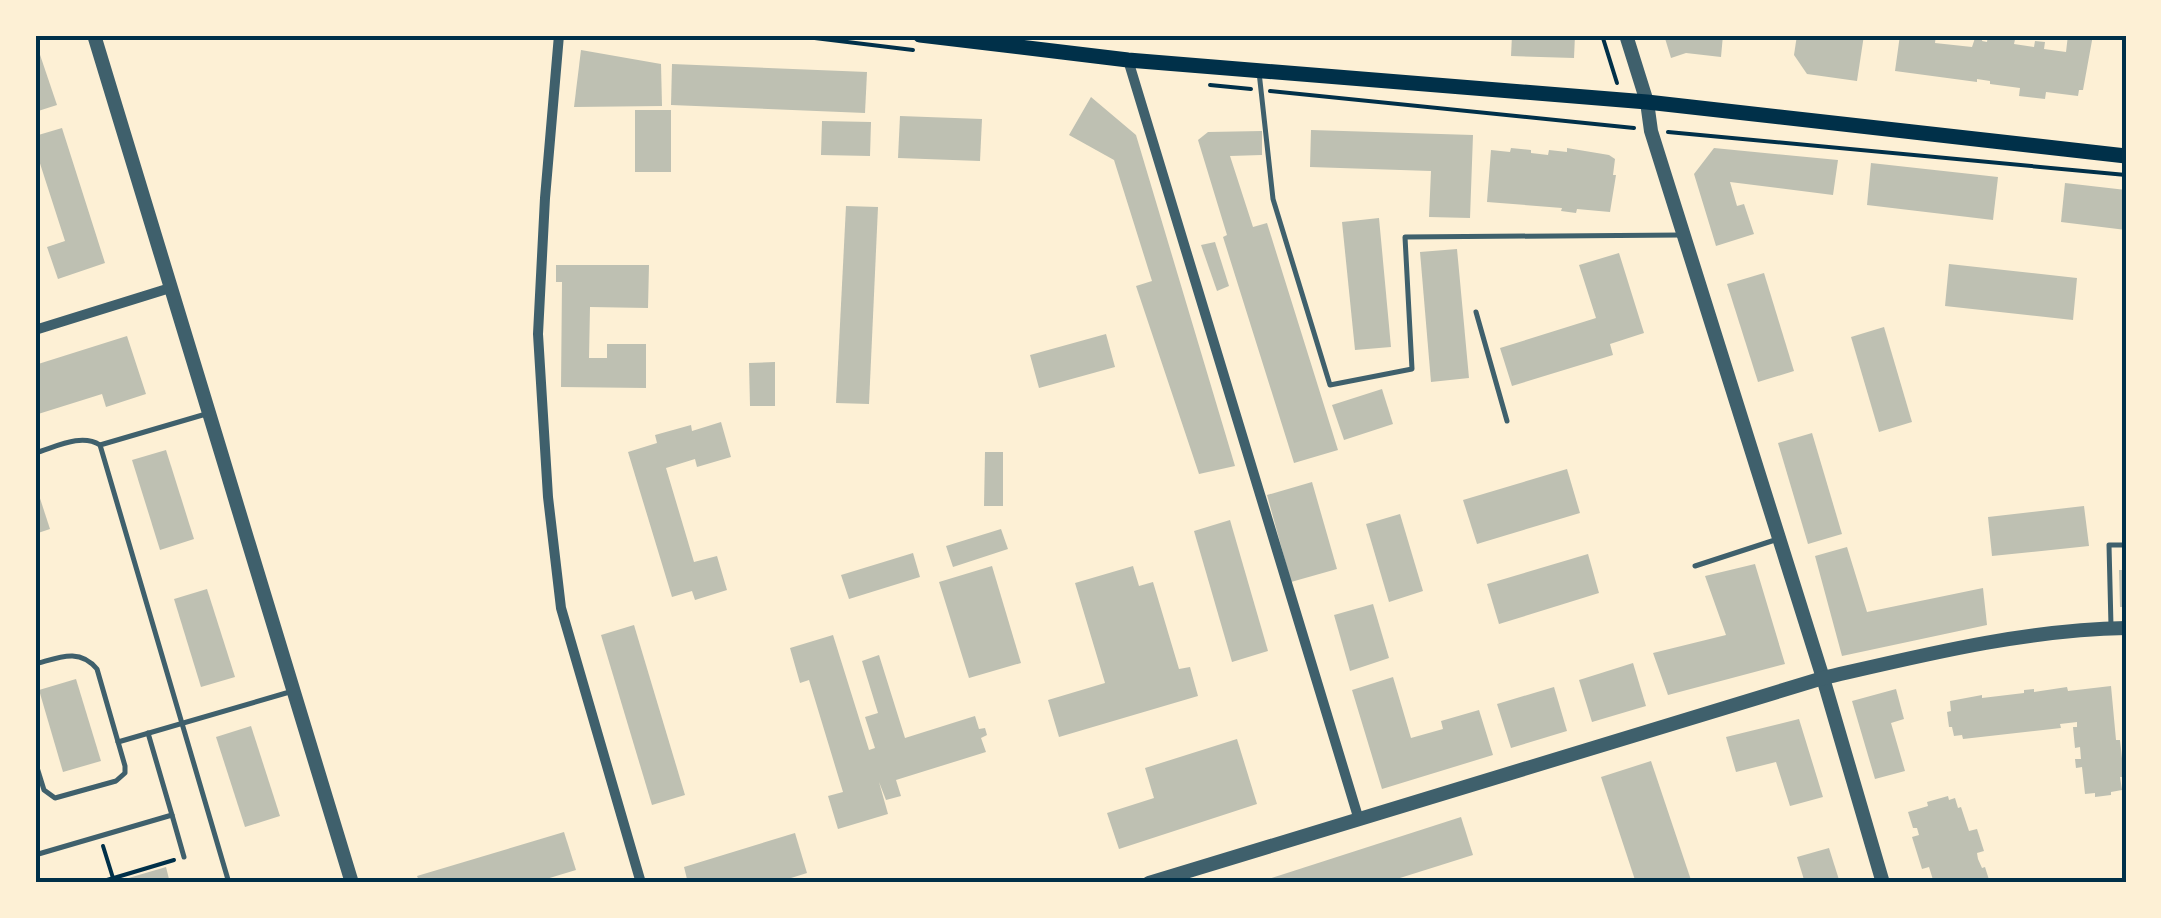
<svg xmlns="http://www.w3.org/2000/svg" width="2161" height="918" font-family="Ubuntu,sans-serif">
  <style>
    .building { fill: #bec0b2 }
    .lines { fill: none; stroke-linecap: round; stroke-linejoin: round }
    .path { stroke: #003049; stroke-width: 4 }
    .service { stroke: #3f606c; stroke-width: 5 }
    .minor { stroke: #3f606c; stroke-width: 10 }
    .tertiary { stroke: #3f606c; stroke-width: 14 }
    .secondary { stroke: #003049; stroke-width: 15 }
    .neatline { fill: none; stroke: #003049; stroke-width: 4 }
  </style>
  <rect width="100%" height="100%" fill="#fdf0d5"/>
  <g class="building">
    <polygon points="1512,35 1575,35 1574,58 1511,56"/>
    <polygon points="1664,35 1723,35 1721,57 1686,53 1671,58"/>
    <polygon points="1797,35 1864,35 1857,81 1807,74 1794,55"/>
    <polygon points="1900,35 1936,35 1935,43 1972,47 1976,35 1983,35 1982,41 1987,42 1988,35 2016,35 2014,44 2034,47 2035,41 2045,42 2044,49 2066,52 2068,35 2093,35 2083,90 2079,90 2078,96 2046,92 2045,99 2019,96 2020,88 1990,84 1990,81 1977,79 1977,82 1895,71"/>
    <polygon points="35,40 57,105 35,112"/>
    <polygon points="581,50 661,64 662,106 574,107"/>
    <polygon points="672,64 867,72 865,113 671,105"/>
    <polygon points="1091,97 1136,135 1235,466 1199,474 1136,286 1152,281 1114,160 1069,135"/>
    <rect x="635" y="110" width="36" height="62"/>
    <polygon points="900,116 982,119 980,161 898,158"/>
    <polygon points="822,121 871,122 870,156 821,155"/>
    <polygon points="62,128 105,263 58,279 47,247 65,241 35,148 35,136"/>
    <polygon points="1311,130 1473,135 1470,218 1429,217 1431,171 1310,167"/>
    <polygon points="1262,131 1262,155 1230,156 1253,227 1267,223 1338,450 1294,463 1223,237 1227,235 1198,140 1208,132"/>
    <polygon points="1511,148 1531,150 1531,153 1548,155 1549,150 1567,152 1567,148 1609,155 1615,159 1613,175 1616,175 1610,212 1577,209 1576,213 1561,211 1562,208 1487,202 1491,150 1510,152"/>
    <polygon points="1714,148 1838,160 1833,195 1730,182 1737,206 1744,204 1754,234 1716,246 1694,174"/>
    <polygon points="1871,163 1998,177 1993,220 1867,205"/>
    <polygon points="2065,183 2126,190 2126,230 2061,222"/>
    <polygon points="846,206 878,207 869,404 836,403"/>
    <polygon points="1379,218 1391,347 1355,350 1342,222"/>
    <polygon points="1215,242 1229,286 1217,291 1201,245"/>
    <polygon points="1457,249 1469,378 1431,382 1420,252"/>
    <polygon points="1619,253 1644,333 1610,344 1613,355 1512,386 1500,348 1596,318 1579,265"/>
    <polygon points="1949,264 2077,278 2073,320 1945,306"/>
    <polygon points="556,265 649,265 648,308 590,307 589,358 607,358 607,344 646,344 646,388 561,387 562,282 556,282"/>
    <polygon points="1764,273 1794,371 1758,382 1727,284"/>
    <polygon points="1884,327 1912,422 1879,432 1851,337"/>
    <polygon points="1106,334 1115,367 1039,388 1030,355"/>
    <polygon points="127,336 146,394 106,407 102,394 35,415 35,365"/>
    <polygon points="775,362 775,406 750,406 749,363"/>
    <polygon points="1382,389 1393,424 1344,440 1332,405"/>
    <polygon points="721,422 731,457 697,467 695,459 666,468 694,562 717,556 727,590 695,600 692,591 672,597 628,452 657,443 655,435 691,425 692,431"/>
    <polygon points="1812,433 1842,534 1808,544 1778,443"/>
    <polygon points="166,450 194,539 160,550 132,460"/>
    <polygon points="985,452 1003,452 1003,506 984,506"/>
    <polygon points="1567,469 1580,513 1477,544 1463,500"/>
    <polygon points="1312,482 1337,569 1291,582 1267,495"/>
    <polygon points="35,483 50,529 35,534"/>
    <polygon points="2084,506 2089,546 1992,556 1988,517"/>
    <polygon points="1400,514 1423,591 1389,602 1366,524"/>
    <polygon points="1230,520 1268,651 1232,662 1194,531"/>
    <polygon points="1001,529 1008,549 953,567 946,546"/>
    <polygon points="1847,547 1867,612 1983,588 1987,625 1842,656 1815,556"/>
    <polygon points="913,553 920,577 849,599 841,575"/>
    <polygon points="1588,554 1599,593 1499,624 1487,584"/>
    <polygon points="1755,564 1785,664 1668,695 1653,653 1726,635 1705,576"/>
    <polygon points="992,566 1021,663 969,678 939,582"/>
    <polygon points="1133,566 1139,586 1153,582 1179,669 1190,667 1198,696 1059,737 1048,700 1105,683 1075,583"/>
    <polygon points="2119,570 2126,570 2126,607 2120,607"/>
    <polygon points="207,589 235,677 201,687 174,599"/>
    <polygon points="1373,604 1389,658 1350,671 1334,615"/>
    <polygon points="634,625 685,795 652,805 601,635"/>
    <polygon points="833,635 869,750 875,748 865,717 878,713 862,661 879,655 905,738 975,716 979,729 985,728 987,735 981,738 986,752 896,780 901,796 886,800 879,782 888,814 838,829 828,796 843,792 809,680 800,683 790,648"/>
    <polygon points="1633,663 1646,706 1592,722 1579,680"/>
    <polygon points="1393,677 1411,738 1443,729 1441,721 1479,710 1493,755 1382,789 1352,690"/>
    <polygon points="76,679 101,761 63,772 39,690"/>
    <polygon points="2111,686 2116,740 2120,740 2124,777 2120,777 2122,790 2111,792 2111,795 2095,797 2095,793 2085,794 2082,767 2076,768 2075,759 2081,759 2080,747 2075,748 2073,727 2077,727 2077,722 2060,724 2061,728 1963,739 1962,735 1954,736 1952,727 1949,727 1947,712 1951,711 1950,701 1982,695 1982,698 2024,693 2024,690 2034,689 2034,692 2067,687 2068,691"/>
    <polygon points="1554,687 1567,731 1511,748 1497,704"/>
    <polygon points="1896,689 1904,719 1891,723 1905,771 1875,779 1852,701"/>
    <polygon points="1799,719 1823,797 1790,806 1776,762 1736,772 1726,737"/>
    <polygon points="251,726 280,816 245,827 216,737"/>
    <polygon points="1237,739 1257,804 1119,849 1107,813 1154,798 1145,768"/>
    <polygon points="1651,761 1692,883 1636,883 1601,777"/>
    <polygon points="1948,796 1949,800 1955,798 1958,808 1961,807 1969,831 1977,829 1984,851 1977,853 1978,859 1982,868 1985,867 1990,883 1934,883 1929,867 1922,869 1912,837 1919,835 1917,828 1913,828 1908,812 1928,806 1927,802"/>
    <polygon points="1461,817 1473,855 1384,883 1256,883"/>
    <polygon points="564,832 576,870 533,883 420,883 417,876"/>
    <polygon points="795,833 807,873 775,883 688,883 684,867"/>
    <polygon points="1829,848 1840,883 1805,883 1797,857"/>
    <polygon points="166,867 170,883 115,883 115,882"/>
  </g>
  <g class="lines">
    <g class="path">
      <polyline points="790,35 913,50"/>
      <polyline points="1602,35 1617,83"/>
      <polyline points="1210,85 1251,89"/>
      <polyline points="1270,91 1634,128"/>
      <polyline points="1668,132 2126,175"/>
      <polyline points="103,846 113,878"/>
      <polyline points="97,883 174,860"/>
    </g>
    <g class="service">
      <polyline points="1259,72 1273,199 1330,385 1412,369 1405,237 1681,235"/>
      <polyline points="1476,312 1507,421"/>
      <polyline points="206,414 100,445 229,883"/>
      <path d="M35,453C56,447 81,433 100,445"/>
      <polyline points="1695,566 1778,539"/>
      <polyline points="2111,626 2109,545 2126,545"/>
      <path d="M35,664C58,658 79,647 97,669L125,766V773L116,781L55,798L44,790L35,761"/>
      <polyline points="148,733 172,815"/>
      <polyline points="118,742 293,691"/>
      <polyline points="35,855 172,815 184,857"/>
    </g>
    <g class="minor">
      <polyline points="559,35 545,198 538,334 548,497 561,608 641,883"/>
      <polyline points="1128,60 1359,820"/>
      <polyline points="35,330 170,288"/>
    </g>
    <g class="tertiary">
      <polyline points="94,35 352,883"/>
      <polyline points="1626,35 1647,102 1651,131 1823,678 1883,883"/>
      <path d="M1149,883L1823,678C1923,655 2022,630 2126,628"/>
    </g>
    <polyline class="secondary" points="920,35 1128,60 1647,102 2126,156"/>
  </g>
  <rect width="2161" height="918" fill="none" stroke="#fdf0d5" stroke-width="75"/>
  <rect x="38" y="38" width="2086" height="842" class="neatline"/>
</svg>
